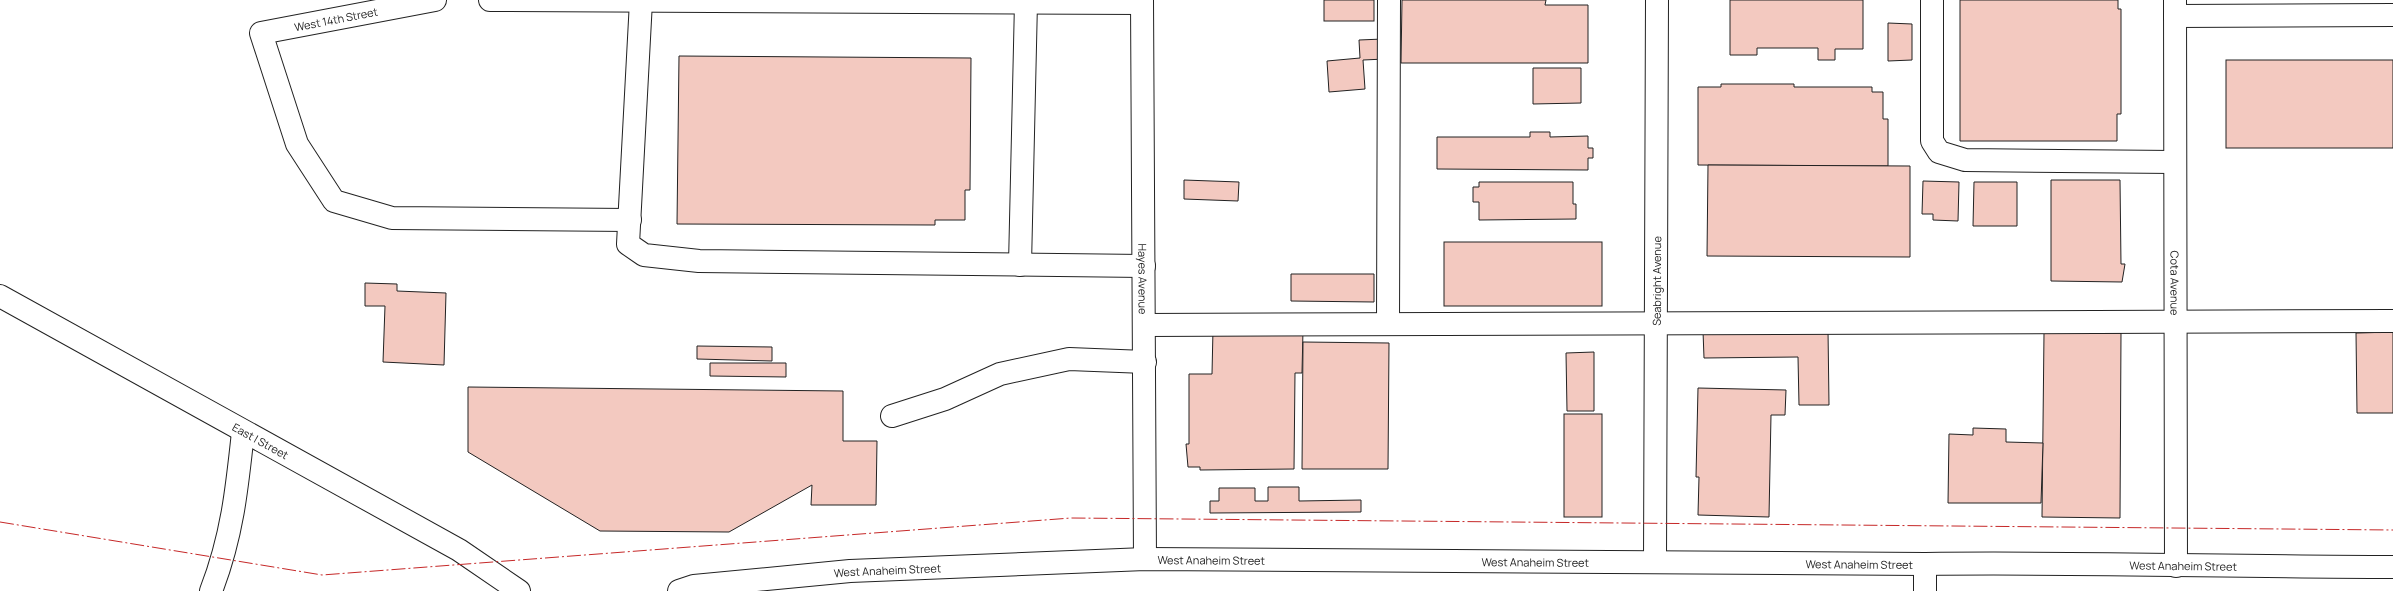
<svg xmlns="http://www.w3.org/2000/svg" width="2393" height="591" font-family="Manrope,sans-serif">
  <style>
    .building { fill: #f3c9c0; stroke: #222 }
    .lines { fill: none; stroke-linecap: round; stroke-linejoin: round }
    .minor-casing { stroke: #222; stroke-width: 24 }
    .major-casing { stroke: #222; stroke-width: 24 }
    .minor { stroke: #fff; stroke-width: 22 }
    .major { stroke: #fff; stroke-width: 22 }
    .power { stroke: #c62828; stroke-width: 1; stroke-dasharray: 14 3 2 3; stroke-linecap: butt }
    .labels { text-anchor: middle; dominant-baseline: central; stroke-width: 3; stroke-linejoin: round; paint-order: stroke }
    .street-label { font-size: 11px; fill: #222; stroke: #fff }
  </style>
  <rect width="100%" height="100%" fill="#fff"/>
  <g class="building">
    <rect x="1324" y="0" width="50" height="21"/>
    <polygon points="1402,0 1546,0 1545,5 1588,5 1588,63 1401,63"/>
    <polygon points="1730,0 1863,0 1863,49 1835,49 1835,60 1818,60 1818,48 1757,48 1757,55 1730,55"/>
    <polygon points="1960,0 2118,0 2118,9 2121,9 2121,114 2117,114 2117,141 1960,141"/>
    <polygon points="1888,23 1912,24 1912,60 1888,61"/>
    <polygon points="1383,39 1385,59 1363,60 1365,89 1329,92 1327,61 1360,58 1359,40"/>
    <polygon points="679,56 971,58 970,190 965,190 965,220 935,220 935,225 677,224"/>
    <rect x="2226" y="60" width="167" height="88"/>
    <polygon points="1533,68 1581,68 1581,103 1533,104"/>
    <polygon points="1721,84 1794,84 1794,87 1872,87 1872,92 1883,92 1883,119 1888,119 1888,166 1698,165 1698,87 1721,87"/>
    <polygon points="1530,132 1550,132 1550,137 1588,136 1588,148 1593,148 1593,158 1588,158 1588,170 1437,169 1437,137 1530,137"/>
    <polygon points="1708,165 1910,166 1910,257 1707,256"/>
    <polygon points="1184,180 1239,182 1238,201 1184,199"/>
    <polygon points="2051,180 2120,180 2121,264 2125,264 2122,282 2051,281"/>
    <polygon points="1923,181 1959,182 1958,221 1933,220 1933,214 1922,214"/>
    <polygon points="1479,182 1573,182 1573,204 1576,204 1576,219 1479,220 1479,202 1473,202 1473,187 1479,187"/>
    <polygon points="1974,182 2017,182 2017,226 1973,226"/>
    <rect x="1444" y="242" width="158" height="64"/>
    <polygon points="1291,274 1374,274 1374,302 1291,301"/>
    <polygon points="365,283 397,284 397,291 446,293 444,365 383,362 385,306 365,306"/>
    <polygon points="1213,329 1303,330 1302,373 1295,373 1294,469 1200,470 1200,467 1188,467 1186,444 1189,444 1189,374 1212,374"/>
    <polygon points="1828,330 1829,405 1799,405 1798,357 1704,358 1703,331"/>
    <polygon points="2393,332 2393,413 2357,413 2356,333"/>
    <polygon points="2044,333 2121,333 2120,518 2042,517"/>
    <polygon points="1303,342 1389,343 1388,469 1302,469"/>
    <polygon points="697,346 772,347 772,361 697,359"/>
    <polygon points="1594,352 1594,411 1567,411 1566,353"/>
    <polygon points="710,363 786,363 786,377 710,376"/>
    <polygon points="468,387 843,391 843,441 877,441 876,505 811,505 812,485 729,532 600,531 468,452"/>
    <polygon points="1698,388 1786,390 1785,415 1771,415 1769,517 1698,515 1699,477 1696,477"/>
    <rect x="1564" y="414" width="38" height="103"/>
    <polygon points="1973,428 2006,429 2006,442 2043,443 2041,503 1948,503 1949,434 1973,435"/>
    <polygon points="1268,487 1299,487 1299,501 1361,500 1361,512 1210,513 1210,501 1219,501 1219,488 1255,488 1255,501 1268,501"/>
  </g>
  <g class="lines">
    <defs>
      <g id="minor">
        <polyline points="435,0 261,33 297,144 334,201 392,218 630,220"/>
        <polyline points="490,0 1142,3"/>
        <path id="s1" d="M1142,0L1145,559"/>
        <polyline points="1932,0 1932,141 1939,152 1965,160 2174,162"/>
        <path id="s2" d="M2175,0L2176,566"/>
        <polyline points="641,1 628,244 644,255 699,261 1144,266"/>
        <polyline points="2175,16 2393,15"/>
        <polyline points="1020,265 1026,2"/>
        <polyline points="1388,324 1389,0"/>
        <polyline points="1145,325 2393,321"/>
        <polyline points="892,416 945,399 1000,374 1069,359 1145,362"/>
        <path id="s3" d="M1655,561L1657,0"/>
        <polyline points="1925,564 1925,591"/>
      </g>
      <g id="major">
        <path id="s4" d="M0,296L459,550L519,591"/>
        <path d="M211,591C232,537 237,489 243,432"/>
        <path id="s5" d="M679,591L694,586L850,571L1145,559L1925,564C2081,562 2237,567 2393,567"/>
      </g>
    </defs>
    <use href="#minor" class="minor-casing"/>
    <use href="#major" class="major-casing"/>
    <use href="#minor" class="minor"/>
    <use href="#major" class="major"/>
    <polyline class="power" points="0,522 322,575 1071,518 2393,530"/>
  </g>
  <g class="labels">
    <g class="street-label">
      <text transform="translate(336 19) rotate(-11)">West 14th Street</text>
      <text stroke="none"><textPath href="#s1" startOffset="279">Hayes Avenue</textPath></text>
      <text stroke="none"><textPath href="#s3" startOffset="280">Seabright Avenue</textPath></text>
      <text stroke="none"><textPath href="#s2" startOffset="283">Cota Avenue</textPath></text>
      <text stroke="none"><textPath href="#s4" startOffset="298">East I Street</textPath></text>
      <text stroke="none"><textPath href="#s5" startOffset="534">West Anaheim Street</textPath></text>
      <text stroke="none"><textPath href="#s5" startOffset="858">West Anaheim Street</textPath></text>
      <text stroke="none"><textPath href="#s5" startOffset="1182">West Anaheim Street</textPath></text>
      <text stroke="none"><textPath href="#s5" startOffset="1506">West Anaheim Street</textPath></text>
      <text stroke="none"><textPath href="#s5" startOffset="210">West Anaheim Street</textPath></text>
    </g>
  </g>
</svg>
